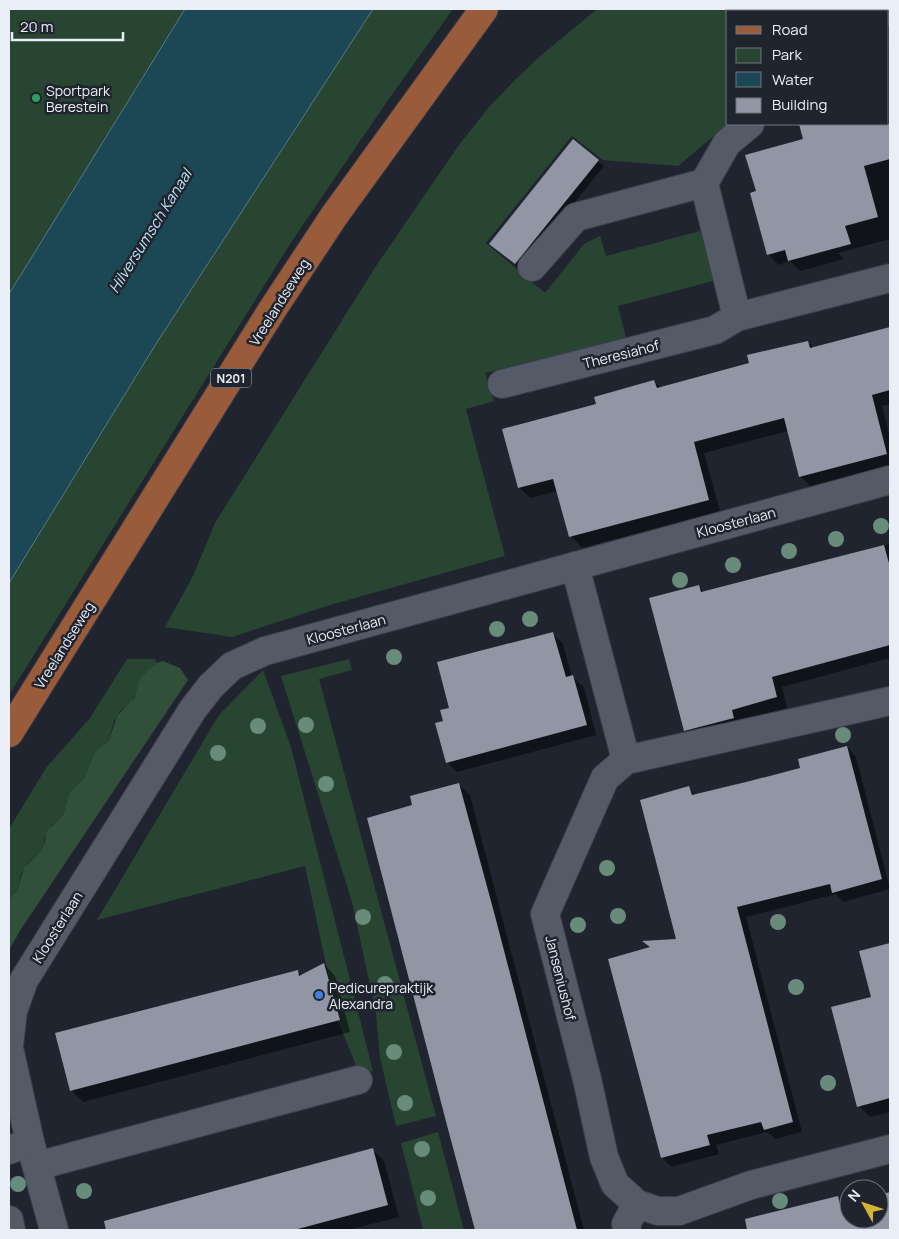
<svg xmlns="http://www.w3.org/2000/svg" width="899" height="1239" font-family="Manrope,sans-serif">
  <style>
    .green { fill: #284531 }
    .forest { fill: #30503a }
    .water { fill: #1c4856; stroke: #5a7a86 }
    .shadow { fill: #0007 }
    .building { fill: #9096a4 }
    .lines { fill: none; stroke-linecap: round; stroke-linejoin: round }
    .minor-casing { stroke: #3a3e48; stroke-width: 30 }
    .major-casing { stroke: #3a3e48; stroke-width: 30 }
    .minor { stroke: #545a66; stroke-width: 28 }
    .major { stroke: #9a5b3a; stroke-width: 28 }
    .tree { fill: #698b79 }
    .leisure-dot { fill: #2e9e5b; stroke: #1f242f; stroke-width: 2 }
    .shop-dot { fill: #3f7fe0; stroke: #1f242f; stroke-width: 2 }
    .labels { text-anchor: middle; dominant-baseline: central; stroke-width: 5; stroke-linejoin: round; paint-order: stroke }
    .shield { fill: #1f242f; stroke: #adb1ba; stroke-width: 1 }
    .shield-label { font-size: 12px; font-weight: bold; fill: #eaeef6 }
    .poi-label { font-size: 14px; fill: #eaeef6; stroke: #1f242f; text-anchor: start }
    .street-label { font-size: 14px; fill: #eaeef6; stroke: #1f242f }
    .water-label { font-size: 15px; font-style: italic; fill: #bfebfb; stroke: #1f242f }
  </style>
  <rect width="100%" height="100%" fill="#1f242f"/>
  <g class="green">
    <polygon points="9,9 185,9 9,294"/>
    <polygon points="373,9 453,9 386,103 292,241 9,695 9,583 154,347"/>
    <polygon points="597,9 867,9 864,11 728,11 728,124 678,166 603,160 572,136 486,243 545,293 584,244 600,236 606,256 704,230 717,280 618,306 626,338 485,373 494,401 466,409 505,556 330,605 232,637 165,627 193,576 215,523 376,266 459,145 489,107 514,81 538,58"/>
    <polygon points="127,659 155,659 157,663 137,691 131,703 120,711 114,721 109,740 104,744 85,778 67,800 63,815 52,825 44,839 44,845 40,852 29,862 21,874 17,891 9,899 9,829 46,768 90,718"/>
    <polygon points="349,659 352,670 319,679 436,1116 396,1126 380,1058 376,1013 352,902 281,676"/>
    <polygon points="263,670 291,747 373,1071 359,1073 338,1021 305,866 97,920 219,715"/>
    <polygon points="438,1132 464,1230 423,1230 401,1143"/>
  </g>
  <polygon class="forest" points="163,661 180,668 188,680 21,929 9,950 9,899 17,891 24,868 40,852 44,845 47,831 63,815 69,794 85,778 95,752 109,740 117,716 135,697 140,678 157,663"/>
  <polygon class="water" points="185,9 373,9 154,347 9,583 9,294"/>
  <g class="shadow">
    <polygon points="888,48 890,48 890,239 838,253 844,259 800,271 790,261 778,265 768,254 757,192 805,140 801,127 812,124 888,124"/>
    <polygon points="573,141 604,166 521,269 496,249"/>
    <polygon points="890,328 890,404 882,406 890,438 890,467 811,487 800,476 788,431 704,453 720,511 582,548 571,536 558,491 530,498 519,487 597,405 654,381 661,388 750,364 808,342 814,348"/>
    <polygon points="890,544 890,658 782,687 787,708 741,720 696,741 685,730 698,586 704,592"/>
    <polygon points="552,633 563,644 572,677 584,687 596,735 457,772 447,762 445,722 451,709"/>
    <polygon points="847,747 856,757 890,889 843,902 836,894 746,917 802,1132 775,1139 767,1132 716,1145 719,1154 671,1167 662,1157 651,948 645,942 678,941 689,788 696,795 801,768"/>
    <polygon points="459,785 470,795 584,1230 477,1230 368,818 414,806"/>
    <polygon points="890,944 890,1112 870,1117 859,1106 873,998 861,952"/>
    <polygon points="324,964 335,976 350,1032 83,1102 71,1090 298,972 302,976"/>
    <polygon points="373,1150 384,1161 399,1217 348,1230 108,1230 106,1221"/>
    <polygon points="890,1193 890,1230 795,1230 789,1210 838,1198 844,1204 849,1203 849,1219 879,1219 879,1196"/>
  </g>
  <g class="building">
    <polygon points="799,124 890,124 890,159 864,166 878,217 845,226 851,244 788,261 785,250 767,255 750,193 756,191 745,155 803,139"/>
    <polygon points="573,139 599,160 515,264 489,244"/>
    <polygon points="890,327 890,390 872,395 887,454 799,477 784,418 694,442 709,500 569,537 553,479 518,488 502,429 596,404 594,397 654,380 657,388 749,363 747,355 808,341 810,348"/>
    <polygon points="884,545 890,567 890,645 772,677 777,697 732,710 734,718 684,731 649,598 699,585 701,592"/>
    <polygon points="553,632 566,677 573,675 587,725 446,763 435,723 443,721 440,710 449,708 437,662"/>
    <polygon points="847,746 882,879 832,893 830,884 737,907 793,1122 764,1130 761,1122 707,1135 710,1145 661,1158 608,959 650,947 642,941 676,939 640,800 689,786 692,795 750,781 800,768 798,759"/>
    <polygon points="459,783 495,916 577,1230 475,1230 448,1129 367,818 412,805 410,796"/>
    <polygon points="890,943 890,1098 857,1107 831,1007 871,997 859,951"/>
    <polygon points="324,963 340,1020 70,1091 55,1033 298,970 299,976"/>
    <polygon points="373,1148 388,1205 294,1230 106,1230 104,1221"/>
    <polygon points="890,1192 890,1230 747,1230 745,1219 838,1196 840,1204 849,1202 849,1219 879,1219 879,1195"/>
  </g>
  <g class="lines">
    <defs>
      <g id="minor">
        <polyline points="886,11 889,9"/>
        <polyline points="750,124 727,143 704,183 737,317 890,278"/>
        <polyline points="532,267 576,217 704,183"/>
        <polyline points="502,384 715,330 737,317"/>
        <polyline points="575,566 626,760"/>
        <polyline points="890,701 626,760 605,778 545,914 587,1079 604,1157 615,1184 637,1204 658,1211 679,1211 751,1185 890,1149"/>
        <polyline points="9,1045 13,1011 24,980 193,709 211,686 232,666 265,651 890,480"/>
        <polyline points="9,1048 30,1142 54,1230"/>
        <polyline points="9,1150 30,1142"/>
        <polyline points="37,1166 358,1080"/>
        <polyline points="9,1220 11,1230"/>
        <polyline points="627,1230 626,1224 637,1204"/>
      </g>
      <polyline id="major" points="9,733 272,310 334,216 484,9"/>
    </defs>
    <use href="#minor" class="minor-casing"/>
    <use href="#major" class="major-casing"/>
    <use href="#minor" class="minor"/>
    <use href="#major" class="major"/>
  </g>
  <g class="tree">
    <circle cx="881" cy="526" r="8"/>
    <circle cx="836" cy="539" r="8"/>
    <circle cx="789" cy="551" r="8"/>
    <circle cx="733" cy="565" r="8"/>
    <circle cx="680" cy="580" r="8"/>
    <circle cx="530" cy="619" r="8"/>
    <circle cx="497" cy="629" r="8"/>
    <circle cx="394" cy="657" r="8"/>
    <circle cx="306" cy="725" r="8"/>
    <circle cx="258" cy="726" r="8"/>
    <circle cx="843" cy="735" r="8"/>
    <circle cx="218" cy="753" r="8"/>
    <circle cx="326" cy="784" r="8"/>
    <circle cx="607" cy="868" r="8"/>
    <circle cx="618" cy="916" r="8"/>
    <circle cx="363" cy="917" r="8"/>
    <circle cx="778" cy="922" r="8"/>
    <circle cx="578" cy="925" r="8"/>
    <circle cx="385" cy="984" r="8"/>
    <circle cx="796" cy="987" r="8"/>
    <circle cx="394" cy="1052" r="8"/>
    <circle cx="828" cy="1083" r="8"/>
    <circle cx="405" cy="1103" r="8"/>
    <circle cx="422" cy="1149" r="8"/>
    <circle cx="18" cy="1184" r="8"/>
    <circle cx="84" cy="1191" r="8"/>
    <circle cx="428" cy="1198" r="8"/>
    <circle cx="780" cy="1201" r="8"/>
  </g>
  <circle class="leisure-dot" cx="36" cy="98" r="5"/>
  <circle class="shop-dot" cx="319" cy="995" r="5"/>
  <g class="labels">
    <rect class="shield" x="211" y="368.5" width="40" height="19" rx="4"/>
    <g class="shield-label">
      <text x="231" y="378">N201</text>
    </g>
    <g class="poi-label">
      <text x="46" y="90">Sportpark<tspan x="46" dy="16">Berestein</tspan></text>
      <text x="329" y="987">Pedicurepraktijk<tspan x="329" dy="16">Alexandra</tspan></text>
    </g>
    <g class="street-label">
      <text transform="translate(279 302) rotate(-58)">Vreelandseweg</text>
      <text transform="translate(621 354) rotate(-14)">Theresiahof</text>
      <text transform="translate(736 522) rotate(-15)">Kloosterlaan</text>
      <text transform="translate(346 629) rotate(-15)">Kloosterlaan</text>
      <text transform="translate(64 645) rotate(-58)">Vreelandseweg</text>
      <text transform="translate(57 927) rotate(-58)">Kloosterlaan</text>
      <text transform="translate(561 978) rotate(76)">Janseniushof</text>
    </g>
    <g class="water-label">
      <text transform="translate(150 231) rotate(-58)">Hilversumsch Kanaal</text>
    </g>
  </g>
  <rect width="899" height="1239" fill="none" stroke="#eaeef6" stroke-width="20"/>
  <rect x="726" y="10" width="162" height="115" fill="#1f242f" stroke="#70757f"/>
  <rect x="736" y="26" width="25" height="8" fill="#9a5b3a" stroke="#70757f"/>
  <text x="772" y="35" font-size="15" fill="#eaeef6">Road</text>
  <rect x="736" y="48" width="25" height="15" fill="#284531" stroke="#70757f"/>
  <text x="772" y="60" font-size="15" fill="#eaeef6">Park</text>
  <rect x="736" y="72" width="25" height="15" fill="#1c4856" stroke="#70757f"/>
  <text x="772" y="85" font-size="15" fill="#eaeef6">Water</text>
  <rect x="736" y="98" width="25" height="15" fill="#9096a4" stroke="#70757f"/>
  <text x="772" y="110" font-size="15" fill="#eaeef6">Building</text>
  <g transform="translate(864 1204) rotate(310)"><circle r="24" fill="#1f242f" stroke="#70757f"/>
  <path d="M0-4L9 19L0 12L-9 19Z" fill="#d7b434"/>
  <text y="-8" font-size="14" font-weight="bold" text-anchor="middle" fill="#eaeef6">N</text>
  </g>
  <path d="M12 32v8h111v-8" fill="none" stroke="#eaeef6" stroke-width="2.5"/>
  <text x="20" y="32" font-size="15" fill="#eaeef6" stroke="#1f242f" stroke-width="4" paint-order="stroke">20 m</text>
</svg>
